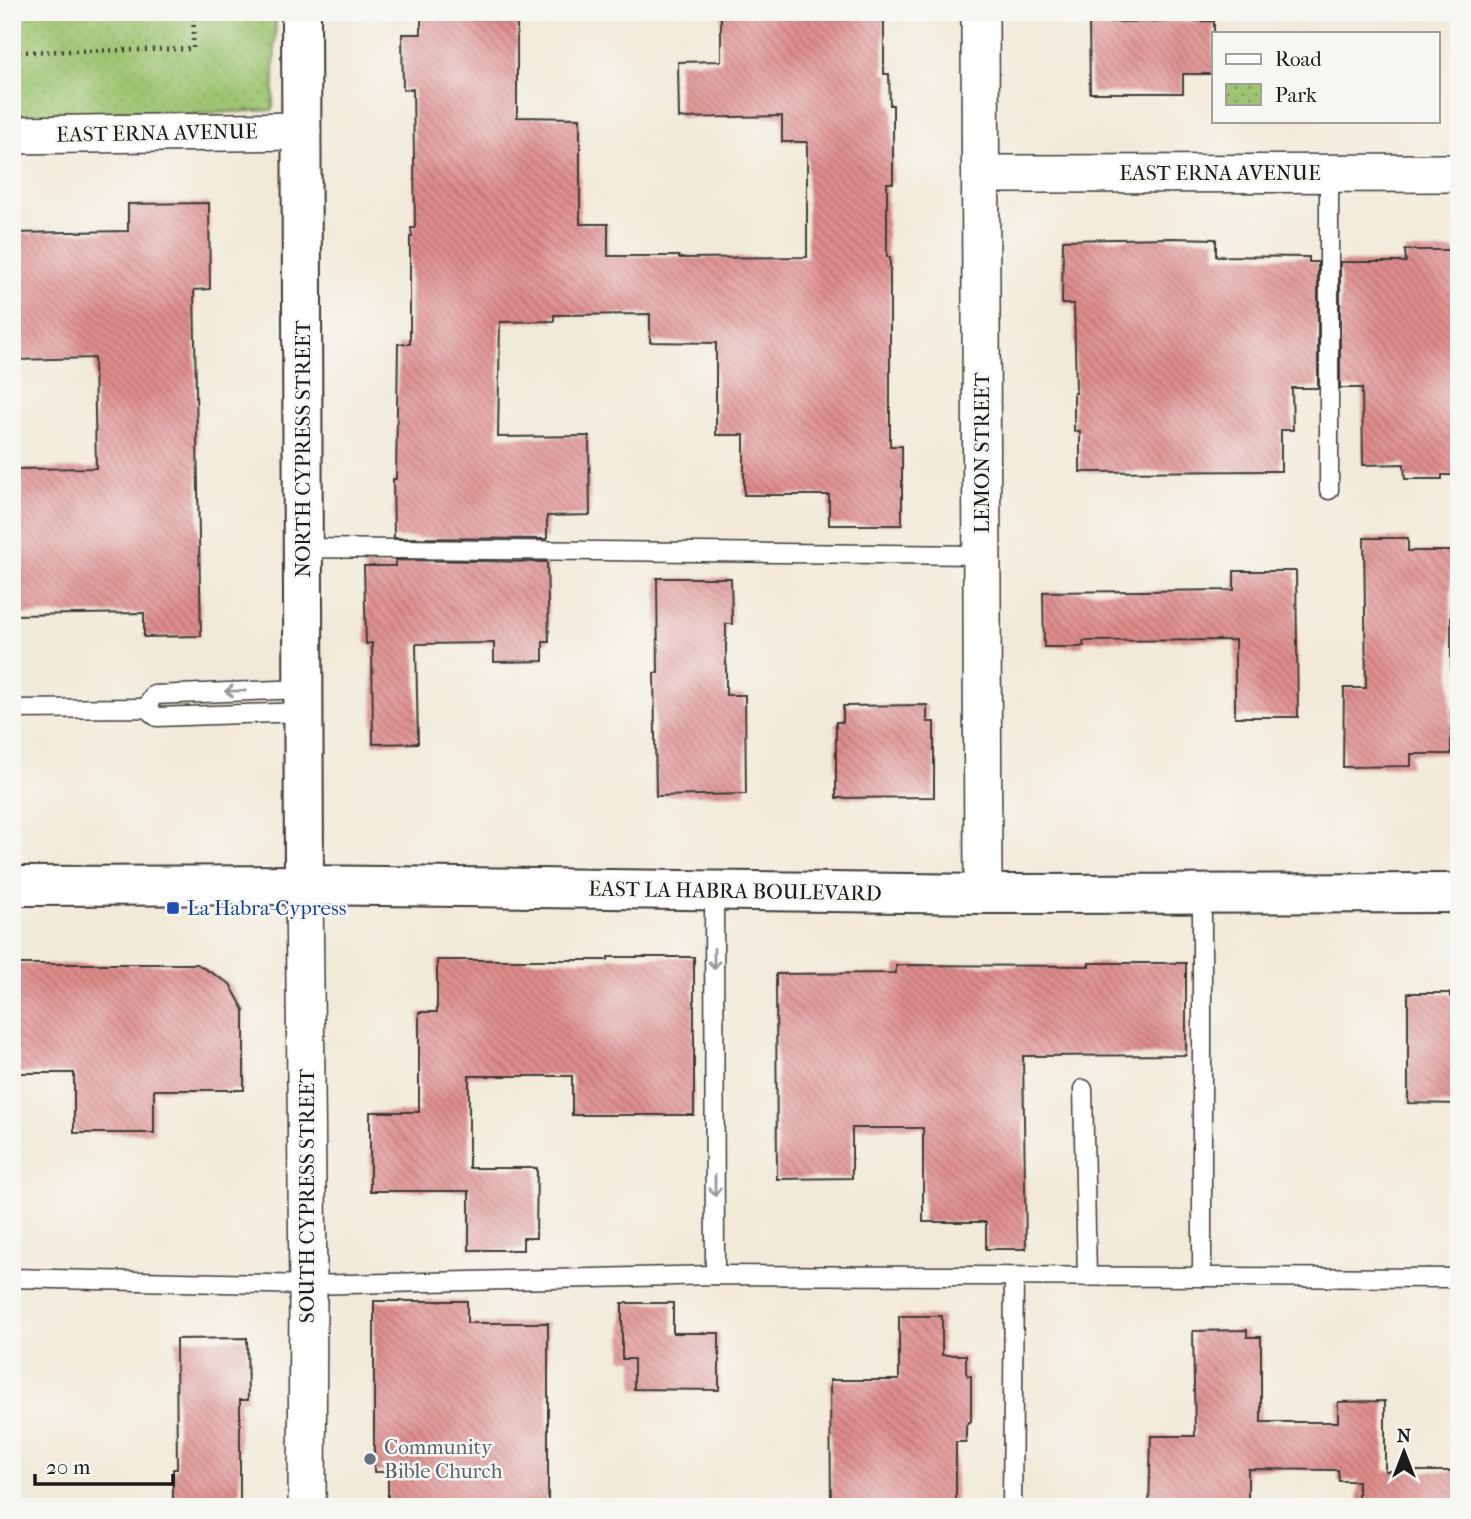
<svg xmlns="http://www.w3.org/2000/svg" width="1471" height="1519" font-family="'IM FELL French Canon',serif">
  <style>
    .park { fill: url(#park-dots); stroke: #5c7046; stroke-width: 2 }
    .building { fill: url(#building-back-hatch) }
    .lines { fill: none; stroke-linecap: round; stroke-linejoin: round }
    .service-casing { stroke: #3c3b38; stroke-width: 21 }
    .minor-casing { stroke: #3c3b38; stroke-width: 40 }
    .tertiary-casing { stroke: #3c3b38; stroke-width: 42 }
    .secondary-casing { stroke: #3c3b38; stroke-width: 42 }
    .path { stroke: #3c3b38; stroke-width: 4.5; stroke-dasharray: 2 5; stroke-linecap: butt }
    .service { stroke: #fff; stroke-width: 18 }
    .minor { stroke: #fff; stroke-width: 37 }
    .tertiary { stroke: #fff; stroke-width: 38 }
    .secondary { stroke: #fff; stroke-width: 38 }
    .oneway { stroke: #999 }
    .transit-dot { fill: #1a4fb4; stroke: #f6f6f2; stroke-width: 2.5 }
    .worship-dot { fill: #6b7280; stroke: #f6f6f2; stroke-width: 2.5 }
    .labels { text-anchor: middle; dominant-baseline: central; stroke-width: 5; stroke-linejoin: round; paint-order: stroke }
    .street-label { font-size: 21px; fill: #1c1c1c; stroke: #f6f6f2 }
    .transit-label { font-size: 21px; fill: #164399; stroke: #f6f6f2; text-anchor: start }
    .worship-label { font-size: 21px; fill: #5b616d; stroke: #f6f6f2; text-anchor: start }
  </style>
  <defs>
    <pattern id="park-dots" width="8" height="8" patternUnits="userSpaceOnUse" patternTransform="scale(1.75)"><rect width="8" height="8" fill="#9dc470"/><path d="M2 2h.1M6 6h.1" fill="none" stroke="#87a860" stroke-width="1.8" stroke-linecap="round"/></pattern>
    <pattern id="building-back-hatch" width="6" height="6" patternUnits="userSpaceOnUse" patternTransform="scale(1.75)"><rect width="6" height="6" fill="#de8b8b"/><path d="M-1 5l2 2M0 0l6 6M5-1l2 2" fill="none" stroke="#b37171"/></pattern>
  </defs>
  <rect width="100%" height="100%" fill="#f6f6f2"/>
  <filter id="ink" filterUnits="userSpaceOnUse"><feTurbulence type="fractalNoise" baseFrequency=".0143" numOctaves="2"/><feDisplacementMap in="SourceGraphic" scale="14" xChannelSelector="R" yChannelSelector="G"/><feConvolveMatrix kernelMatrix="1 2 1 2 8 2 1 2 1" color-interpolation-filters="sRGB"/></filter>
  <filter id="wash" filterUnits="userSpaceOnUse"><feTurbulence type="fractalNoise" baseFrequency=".00686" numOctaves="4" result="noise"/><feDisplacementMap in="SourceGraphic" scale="28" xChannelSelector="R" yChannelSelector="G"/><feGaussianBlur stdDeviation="1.57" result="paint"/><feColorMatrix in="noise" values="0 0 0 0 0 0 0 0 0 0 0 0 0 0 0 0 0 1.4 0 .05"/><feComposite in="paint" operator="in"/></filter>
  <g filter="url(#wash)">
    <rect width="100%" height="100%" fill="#f2ead8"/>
    <polygon class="park" points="12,12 276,12 273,110 12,123"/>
    <g id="blocks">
      <g class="building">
        <polygon points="721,12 884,12 884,74 889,74 890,105 893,105 893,183 887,183 887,257 890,257 890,446 902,446 902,525 829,525 829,495 744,495 744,435 716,435 716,343 650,342 650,314 554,315 554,321 500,322 498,437 589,436 590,515 547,516 547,539 394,538 393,479 396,479 398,344 410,344 410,237 412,237 411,228 415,228 413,89 403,90 402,34 421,34 421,14 517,14 517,117 580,118 580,224 608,224 608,256 679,256 679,258 807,257 807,142 782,142 782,116 679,118 678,62 721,61"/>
        <polygon points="1214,21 1214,74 1183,74 1183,93 1090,93 1089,22"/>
        <polygon points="209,203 210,289 194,290 201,636 144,637 144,613 12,615 12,469 96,468 94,358 12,360 12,233 128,231 128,204"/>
        <polygon points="1172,238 1216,239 1216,256 1309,257 1309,262 1318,262 1318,388 1292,388 1293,430 1281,430 1281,471 1080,472 1080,431 1074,431 1074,393 1076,393 1074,304 1062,304 1063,240"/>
        <polygon points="1405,250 1459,250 1459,475 1442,475 1442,479 1405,479 1404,464 1363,465 1362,388 1340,388 1340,262 1406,262"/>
        <polygon points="1364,538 1408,538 1408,551 1451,551 1451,754 1411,754 1411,766 1343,767 1344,688 1366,688"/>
        <polygon points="395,560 547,562 549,642 543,642 543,661 494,662 494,643 416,644 418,743 373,744 372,643 366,644 364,566 395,566"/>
        <polygon points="1234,571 1296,571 1298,717 1235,717 1235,640 1083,641 1084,646 1079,647 1044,647 1043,592 1234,590"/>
        <polygon points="657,578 731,578 732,624 726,624 726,695 745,695 746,794 656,796 654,673 658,673"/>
        <polygon points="927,705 927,722 934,722 934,797 836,798 836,722 843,722 843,706"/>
        <polygon points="608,957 694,957 694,1115 572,1115 572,1076 469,1076 469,1168 537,1168 536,1238 523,1238 523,1250 469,1250 469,1191 370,1191 370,1112 419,1112 419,1012 437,1012 437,960 608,960"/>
        <polygon points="1089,963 1186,963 1186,1055 1023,1056 1026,1249 986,1249 986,1222 923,1222 923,1128 852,1128 852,1178 777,1179 776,974 896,973 896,965 1089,966"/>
        <polygon points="12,964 197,964 230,984 244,1010 244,1090 154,1090 154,1133 74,1133 74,1073 12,1073"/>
        <polygon points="1408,993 1450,993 1450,997 1459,997 1459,1104 1408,1103"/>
        <polygon points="374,1301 467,1301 467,1323 548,1323 548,1507 388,1507 388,1472 374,1472"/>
        <polygon points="622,1303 673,1303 673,1333 719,1333 719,1390 634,1389 634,1359 622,1359"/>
        <polygon points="899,1316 942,1316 942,1355 966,1355 966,1372 968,1376 971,1376 971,1422 968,1422 966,1426 966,1442 956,1442 956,1506 831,1507 830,1380 899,1380"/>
        <polygon points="1247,1330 1247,1337 1261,1337 1261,1422 1338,1422 1338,1402 1385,1401 1385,1471 1459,1471 1459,1507 1358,1507 1358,1481 1339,1481 1338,1470 1248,1469 1248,1507 1149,1507 1151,1436 1195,1436 1193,1331"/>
        <polygon points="247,1338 248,1400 240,1400 240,1507 173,1507 173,1469 177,1469 176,1339"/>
      </g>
    </g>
  </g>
  <g filter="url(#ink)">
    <use href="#blocks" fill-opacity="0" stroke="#3c3b38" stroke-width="2"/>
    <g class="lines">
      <defs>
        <g id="service">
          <polyline points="1329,173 1329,490"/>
          <polyline points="303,548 982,555"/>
          <polyline points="146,708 154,695 304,689"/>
          <polyline points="12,709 146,708 157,717 304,712"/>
          <polyline points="714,891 715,1275"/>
          <polyline points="1202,894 1202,1277"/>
          <polyline points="1083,1089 1087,1277"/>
          <polyline points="12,1278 308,1285 715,1275 1459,1278"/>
          <polyline points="1012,1507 1014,1277"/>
        </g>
        <g id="minor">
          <polyline points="980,12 983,894"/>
          <polyline points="12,135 302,131"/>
          <polyline points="982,174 1459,173"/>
          <polyline points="304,885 308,1285 307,1507"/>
        </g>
        <polyline id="tertiary" points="301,12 304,885"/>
        <polyline id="secondary" points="12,886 304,885 983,894 1459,893"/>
      </defs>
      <use href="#service" class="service-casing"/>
      <use href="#minor" class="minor-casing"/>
      <use href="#tertiary" class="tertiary-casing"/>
      <use href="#secondary" class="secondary-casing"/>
      <polyline class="path" points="12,52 193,49 194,14 244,15"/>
      <use href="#service" class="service"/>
      <use href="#minor" class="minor"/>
      <use href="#tertiary" class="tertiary"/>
      <use href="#secondary" class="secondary"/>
    </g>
    <defs><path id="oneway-shaft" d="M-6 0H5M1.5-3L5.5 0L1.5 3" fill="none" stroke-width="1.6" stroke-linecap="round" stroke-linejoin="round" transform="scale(1.75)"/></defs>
    <g class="oneway">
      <use href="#oneway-shaft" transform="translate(235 691) rotate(178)"/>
      <use href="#oneway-shaft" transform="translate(714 959) rotate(90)"/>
      <use href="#oneway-shaft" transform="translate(715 1186) rotate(90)"/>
    </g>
  </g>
  <rect class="transit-dot" x="166" y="901" width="14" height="14" rx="3.5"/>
  <circle class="worship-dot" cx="370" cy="1459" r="7"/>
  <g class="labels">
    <g class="street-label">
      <text transform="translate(157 133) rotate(-1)">EAST ERNA AVENUE</text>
      <text x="1220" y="173">EAST ERNA AVENUE</text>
      <text transform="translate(303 449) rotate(-90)">NORTH CYPRESS STREET</text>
      <text transform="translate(982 453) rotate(-90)">LEMON STREET</text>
      <text transform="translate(735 891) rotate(1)">EAST LA HABRA BOULEVARD</text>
      <text transform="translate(307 1196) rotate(-90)">SOUTH CYPRESS STREET</text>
    </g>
    <g class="transit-label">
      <text x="187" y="908">La Habra-Cypress</text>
    </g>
    <g class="worship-label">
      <text x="384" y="1447">Community<tspan x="384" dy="24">Bible Church</tspan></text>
    </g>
  </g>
  <rect width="1471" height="1519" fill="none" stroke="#f6f6f2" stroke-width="42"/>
  <rect x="1212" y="32" width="228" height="91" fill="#f6f6f2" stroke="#9f9f9c" stroke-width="2"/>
  <rect x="1226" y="54" width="35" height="10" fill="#ffffff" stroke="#9f9f9c" stroke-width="2"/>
  <text x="1275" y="66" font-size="21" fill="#1c1c1c">Road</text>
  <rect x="1226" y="84" width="35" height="21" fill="url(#park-dots)" stroke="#9f9f9c" stroke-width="2"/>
  <text x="1275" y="102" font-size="21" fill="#1c1c1c">Park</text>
  <g transform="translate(1404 1452)" stroke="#f6f6f2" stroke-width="5" paint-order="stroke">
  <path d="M0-5L12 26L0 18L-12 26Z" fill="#1c1c1c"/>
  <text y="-10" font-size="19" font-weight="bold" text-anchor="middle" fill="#1c1c1c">N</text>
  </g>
  <path d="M35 1474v10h138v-10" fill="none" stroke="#1c1c1c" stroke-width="3.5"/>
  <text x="46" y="1474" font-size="21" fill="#1c1c1c" stroke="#f6f6f2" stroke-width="5" paint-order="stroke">20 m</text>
</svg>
